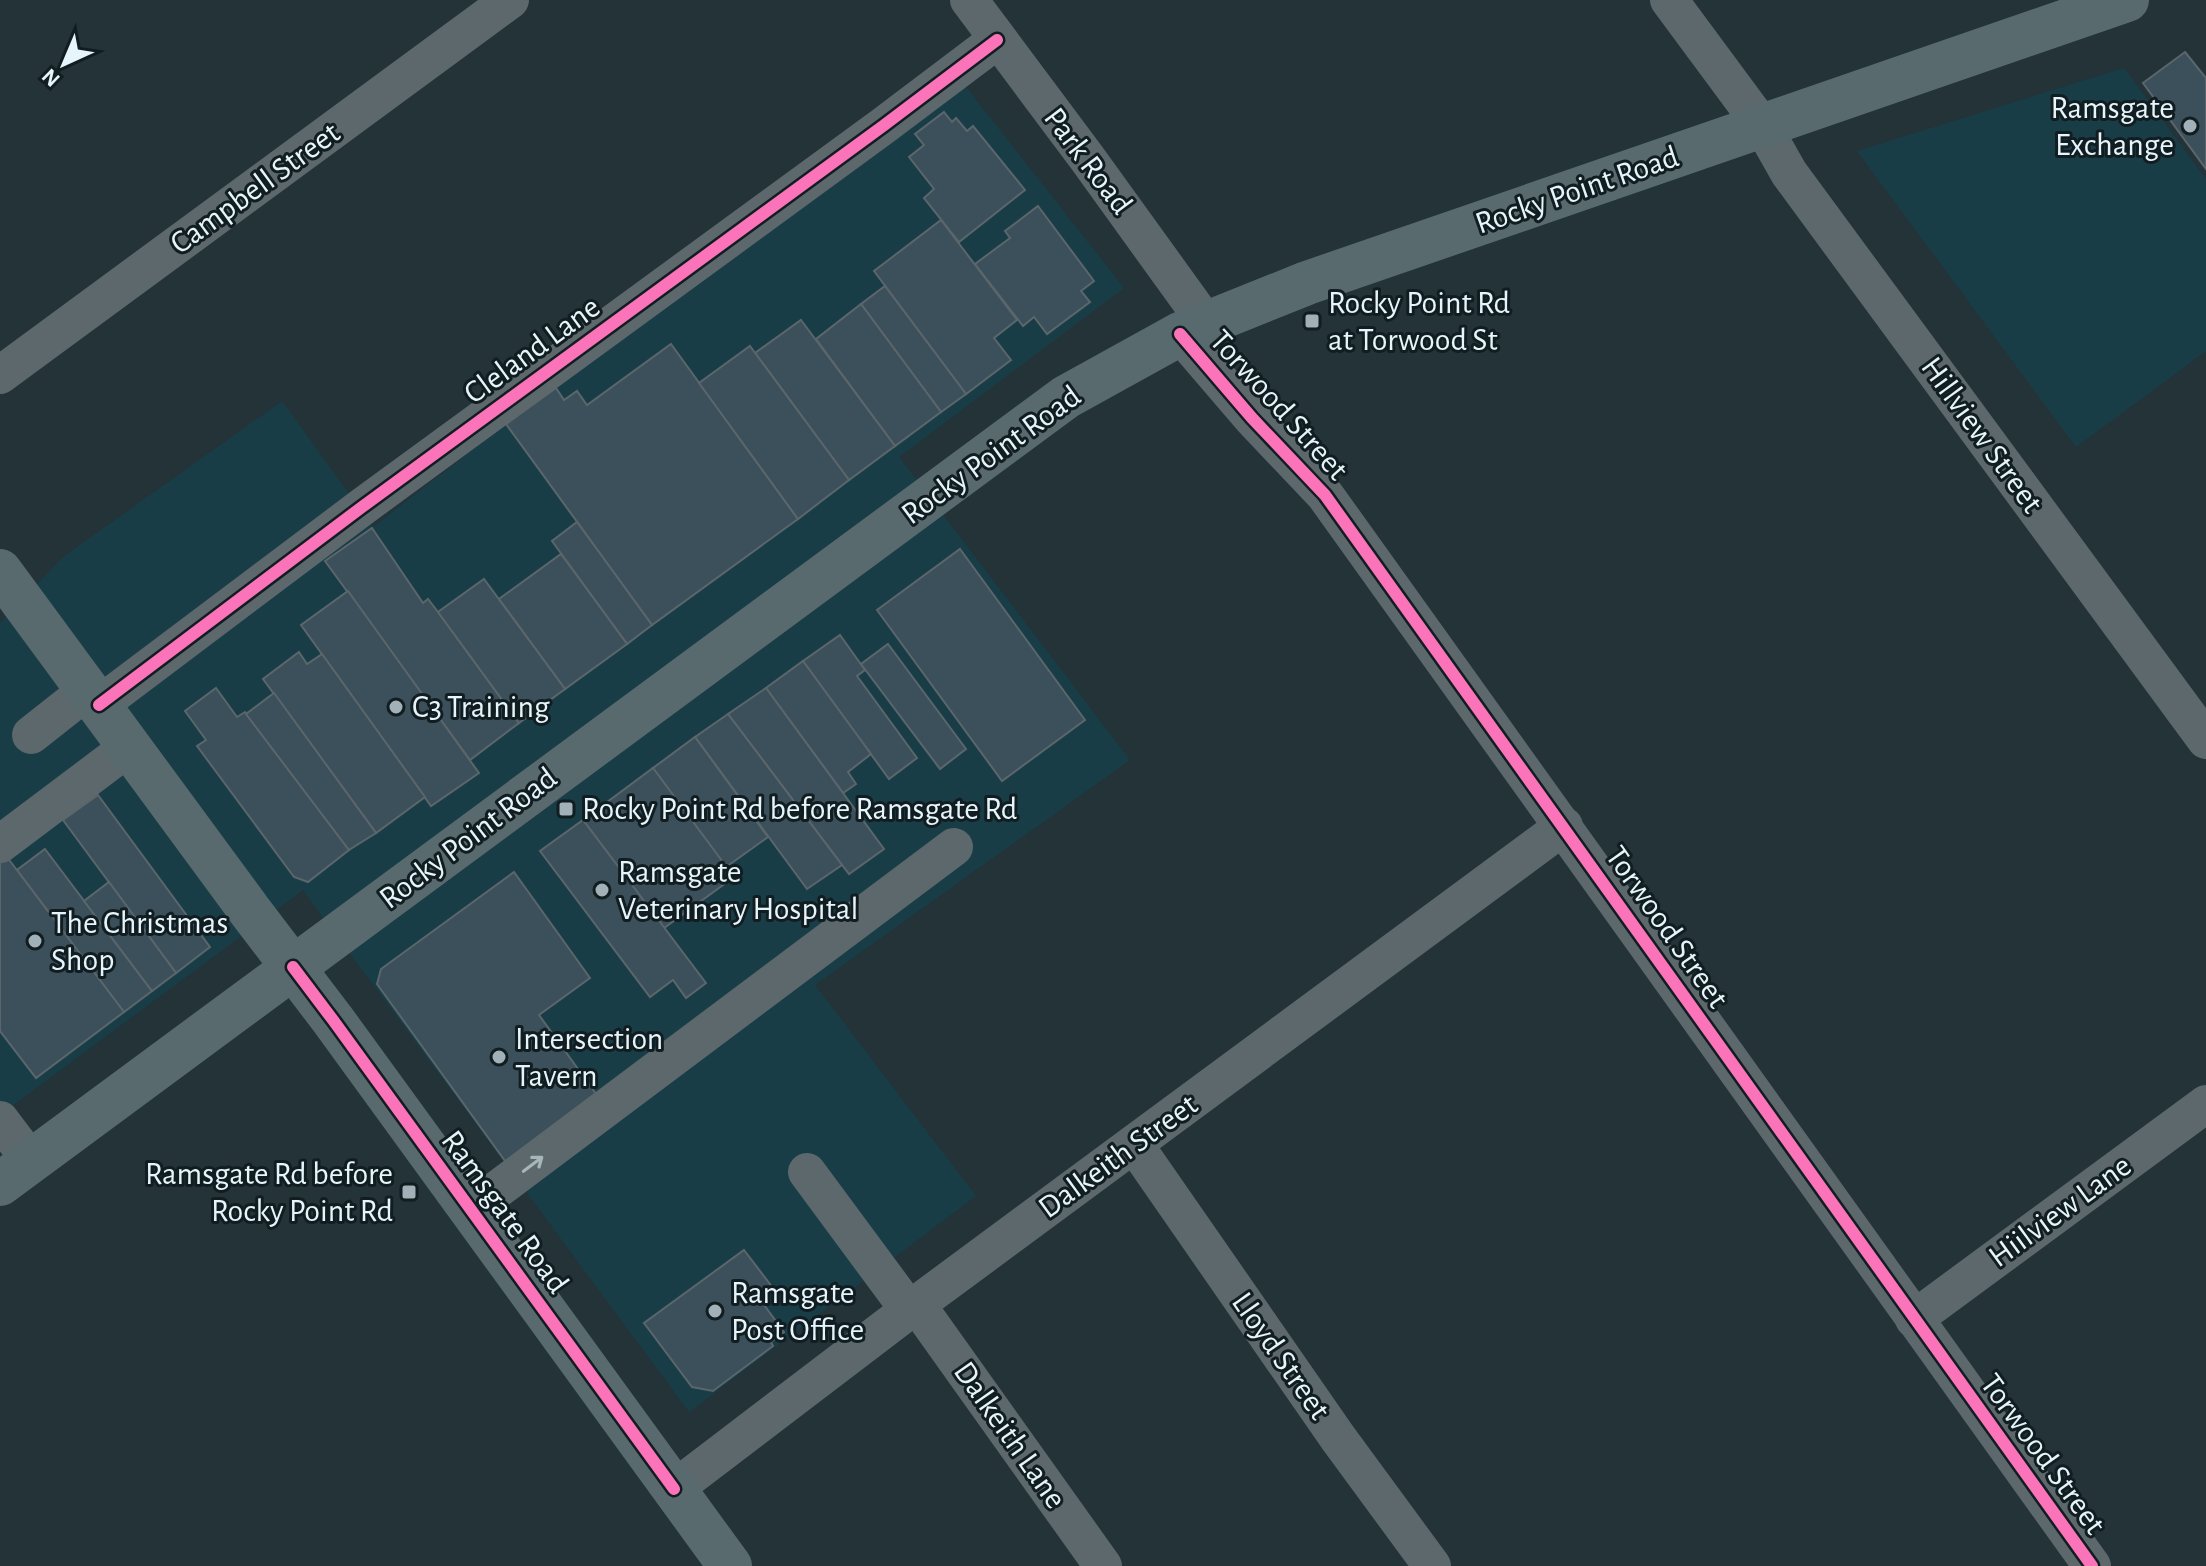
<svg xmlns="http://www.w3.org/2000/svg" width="2206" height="1566" font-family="'Alegreya Sans',sans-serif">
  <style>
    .built { fill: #193d47 }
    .building { fill: #3b505a; stroke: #5b666c; stroke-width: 2 }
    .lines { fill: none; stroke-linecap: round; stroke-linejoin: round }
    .minor { stroke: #5c686b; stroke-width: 38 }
    .major { stroke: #596a6e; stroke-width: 44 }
    .cycleway-casing { stroke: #111d20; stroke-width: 17 }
    .cycleway { stroke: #fb73b8; stroke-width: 12 }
    .oneway { stroke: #a7b6ba }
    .poi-dot { fill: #a1b1b7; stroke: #111d20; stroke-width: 3 }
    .labels { text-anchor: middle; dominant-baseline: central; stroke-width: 6; stroke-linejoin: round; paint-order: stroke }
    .poi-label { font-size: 32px; fill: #e5f5fb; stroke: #111d20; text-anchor: start }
    .street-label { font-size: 32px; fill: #e5f5fb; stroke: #111d20 }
  </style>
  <rect width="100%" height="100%" fill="#233338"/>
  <g class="built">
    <polygon points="2124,68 2206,179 2206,351 2076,447 1857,151"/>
    <polygon points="963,83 1124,288 899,457 1130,760 815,985 976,1196 689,1412 303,890 0,1115 0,623 63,557 282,401 373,527 506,424"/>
  </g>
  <g class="building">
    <polygon points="2185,52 2206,78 2206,169 2143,83"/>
    <polygon points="944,112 952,122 956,118 967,131 973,126 1025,190 959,242 924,198 934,189 909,157 924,145 915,134"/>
    <polygon points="1038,206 1094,281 1081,291 1090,302 1047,334 1034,317 1023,326 975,264 1010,238 1005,231"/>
    <polygon points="941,220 1017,320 994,338 1011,360 966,394 874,271"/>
    <polygon points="885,286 966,394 941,412 861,304"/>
    <polygon points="861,304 941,412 895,446 816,339"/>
    <polygon points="801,320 895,446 849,480 755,353"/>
    <polygon points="671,344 798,519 652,625 506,424 556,388 564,400 577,391 587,405"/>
    <polygon points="750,346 849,480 798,519 699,383"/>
    <polygon points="577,522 652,625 627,644 552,541"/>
    <polygon points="372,528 423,603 428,599 438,612 519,723 470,760 325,561"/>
    <polygon points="960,549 1085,720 1002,781 877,610"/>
    <polygon points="561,554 627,644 565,689 499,599"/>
    <polygon points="484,579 565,689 519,723 438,612"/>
    <polygon points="348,591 479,773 431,806 301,625"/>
    <polygon points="840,635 865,670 857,676 917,758 889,779 803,661"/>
    <polygon points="888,644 966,749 940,769 861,664"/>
    <polygon points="299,652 307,664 322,654 425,797 376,833 263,679"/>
    <polygon points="803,661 871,754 848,772 856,784 843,793 766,688"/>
    <polygon points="216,688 237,717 245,712 349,850 308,882 294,877 197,746 206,740 185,711"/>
    <polygon points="766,688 884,849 849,874 728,714"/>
    <polygon points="274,693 376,833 349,850 246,714"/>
    <polygon points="728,714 842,865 807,889 695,737"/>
    <polygon points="695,737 768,837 726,867 653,768"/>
    <polygon points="653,768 734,877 664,928 583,820"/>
    <polygon points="98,795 210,947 176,973 63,820"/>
    <polygon points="583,820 706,983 686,998 673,980 650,997 540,851"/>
    <polygon points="45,849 152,991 124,1012 17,870"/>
    <polygon points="7,857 124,1012 36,1078 0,1031 0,862"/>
    <polygon points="514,872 590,978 539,1015 599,1098 508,1165 377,984 381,969"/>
    <polygon points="109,882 176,973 152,991 84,901"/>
    <polygon points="744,1250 773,1288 759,1298 784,1332 771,1342 773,1346 713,1391 692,1387 644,1323"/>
  </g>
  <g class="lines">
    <g class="minor">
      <polyline points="969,0 1087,158 1206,323"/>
      <polyline points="1669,0 1763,127 1789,173 2206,740"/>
      <polyline points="1180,334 1252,418 1325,495 2092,1566"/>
      <polyline points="0,375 510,0"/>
      <polyline points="99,705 362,507 883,126 997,40"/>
      <polyline points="31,735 88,690"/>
      <polyline points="0,844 129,747"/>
      <polyline points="0,1120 31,1161"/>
      <polyline points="1134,1144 1338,1438 1432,1566"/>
      <polyline points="807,1172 909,1310"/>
      <polyline points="470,1210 954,847"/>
      <polyline points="917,1305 1103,1566"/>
      <polyline points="1914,1319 2206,1104"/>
      <polyline points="674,1489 909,1310 1564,826"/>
    </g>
    <g class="major">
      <polyline points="0,571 250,911 333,1020 730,1566"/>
      <polyline points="0,1184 1066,397 1180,334 1307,283 2127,0"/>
    </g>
    <defs>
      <g id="cycleway">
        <polyline points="1180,334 1252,418 1325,495 2092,1566"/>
        <polyline points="99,705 362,507 883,126 997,40"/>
        <polyline points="293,967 333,1020 674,1489"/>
      </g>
    </defs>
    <use href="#cycleway" class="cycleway-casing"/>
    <use href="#cycleway" class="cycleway"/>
  </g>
  <defs><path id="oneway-shaft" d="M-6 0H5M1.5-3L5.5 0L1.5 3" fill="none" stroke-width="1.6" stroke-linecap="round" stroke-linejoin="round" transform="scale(2)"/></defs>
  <use class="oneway" href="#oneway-shaft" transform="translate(533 1164) rotate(-37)"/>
  <g class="poi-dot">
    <circle cx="2190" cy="126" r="8"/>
    <rect x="1304" y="313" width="16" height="16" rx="4"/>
    <circle cx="396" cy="707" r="8"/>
    <rect x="558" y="801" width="16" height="16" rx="4"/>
    <circle cx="602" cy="890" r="8"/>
    <circle cx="35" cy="941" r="8"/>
    <circle cx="499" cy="1057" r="8"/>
    <rect x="401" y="1184" width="16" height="16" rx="4"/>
    <circle cx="715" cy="1311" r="8"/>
  </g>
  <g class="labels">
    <g class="poi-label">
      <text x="2174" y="108" text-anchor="end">Ramsgate<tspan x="2174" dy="37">Exchange</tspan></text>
      <text x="1328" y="303">Rocky Point Rd<tspan x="1328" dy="37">at Torwood St</tspan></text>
      <text x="412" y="707">C3 Training</text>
      <text x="582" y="809">Rocky Point Rd before Ramsgate Rd</text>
      <text x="618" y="872">Ramsgate<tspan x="618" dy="37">Veterinary Hospital</tspan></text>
      <text x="51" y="923">The Christmas<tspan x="51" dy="37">Shop</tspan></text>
      <text x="515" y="1039">Intersection<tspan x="515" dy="37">Tavern</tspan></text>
      <text x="393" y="1174" text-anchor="end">Ramsgate Rd before<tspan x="393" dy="37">Rocky Point Rd</tspan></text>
      <text x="731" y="1293">Ramsgate<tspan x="731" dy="37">Post Office</tspan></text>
    </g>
    <g class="street-label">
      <text transform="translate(1088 161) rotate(53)">Park Road</text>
      <text transform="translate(255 188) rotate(-36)">Campbell Street</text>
      <text transform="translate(1577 190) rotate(-19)">Rocky Point Road</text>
      <text transform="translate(532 350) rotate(-36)">Cleland Lane</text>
      <text transform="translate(1279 405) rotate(48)">Torwood Street</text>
      <text transform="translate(1982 435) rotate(54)">Hillview Street</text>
      <text transform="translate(991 455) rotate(-36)">Rocky Point Road</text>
      <text transform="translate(468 838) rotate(-37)">Rocky Point Road</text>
      <text transform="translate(1667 927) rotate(55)">Torwood Street</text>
      <text transform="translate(1118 1156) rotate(-36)">Dalkeith Street</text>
      <text transform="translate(2060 1211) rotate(-36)">Hiilview Lane</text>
      <text transform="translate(505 1212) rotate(54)">Ramsgate Road</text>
      <text transform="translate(1281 1356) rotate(55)">Lloyd Street</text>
      <text transform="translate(1010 1435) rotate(55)">Dalkeith Lane</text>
      <text transform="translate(2043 1454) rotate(54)">Torwood Street</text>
    </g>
  </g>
  <g transform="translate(64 64) rotate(224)" stroke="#111d20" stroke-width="6" paint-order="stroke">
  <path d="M0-6L14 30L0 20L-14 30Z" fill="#e5f5fb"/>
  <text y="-12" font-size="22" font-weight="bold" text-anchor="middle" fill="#e5f5fb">N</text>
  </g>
</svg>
